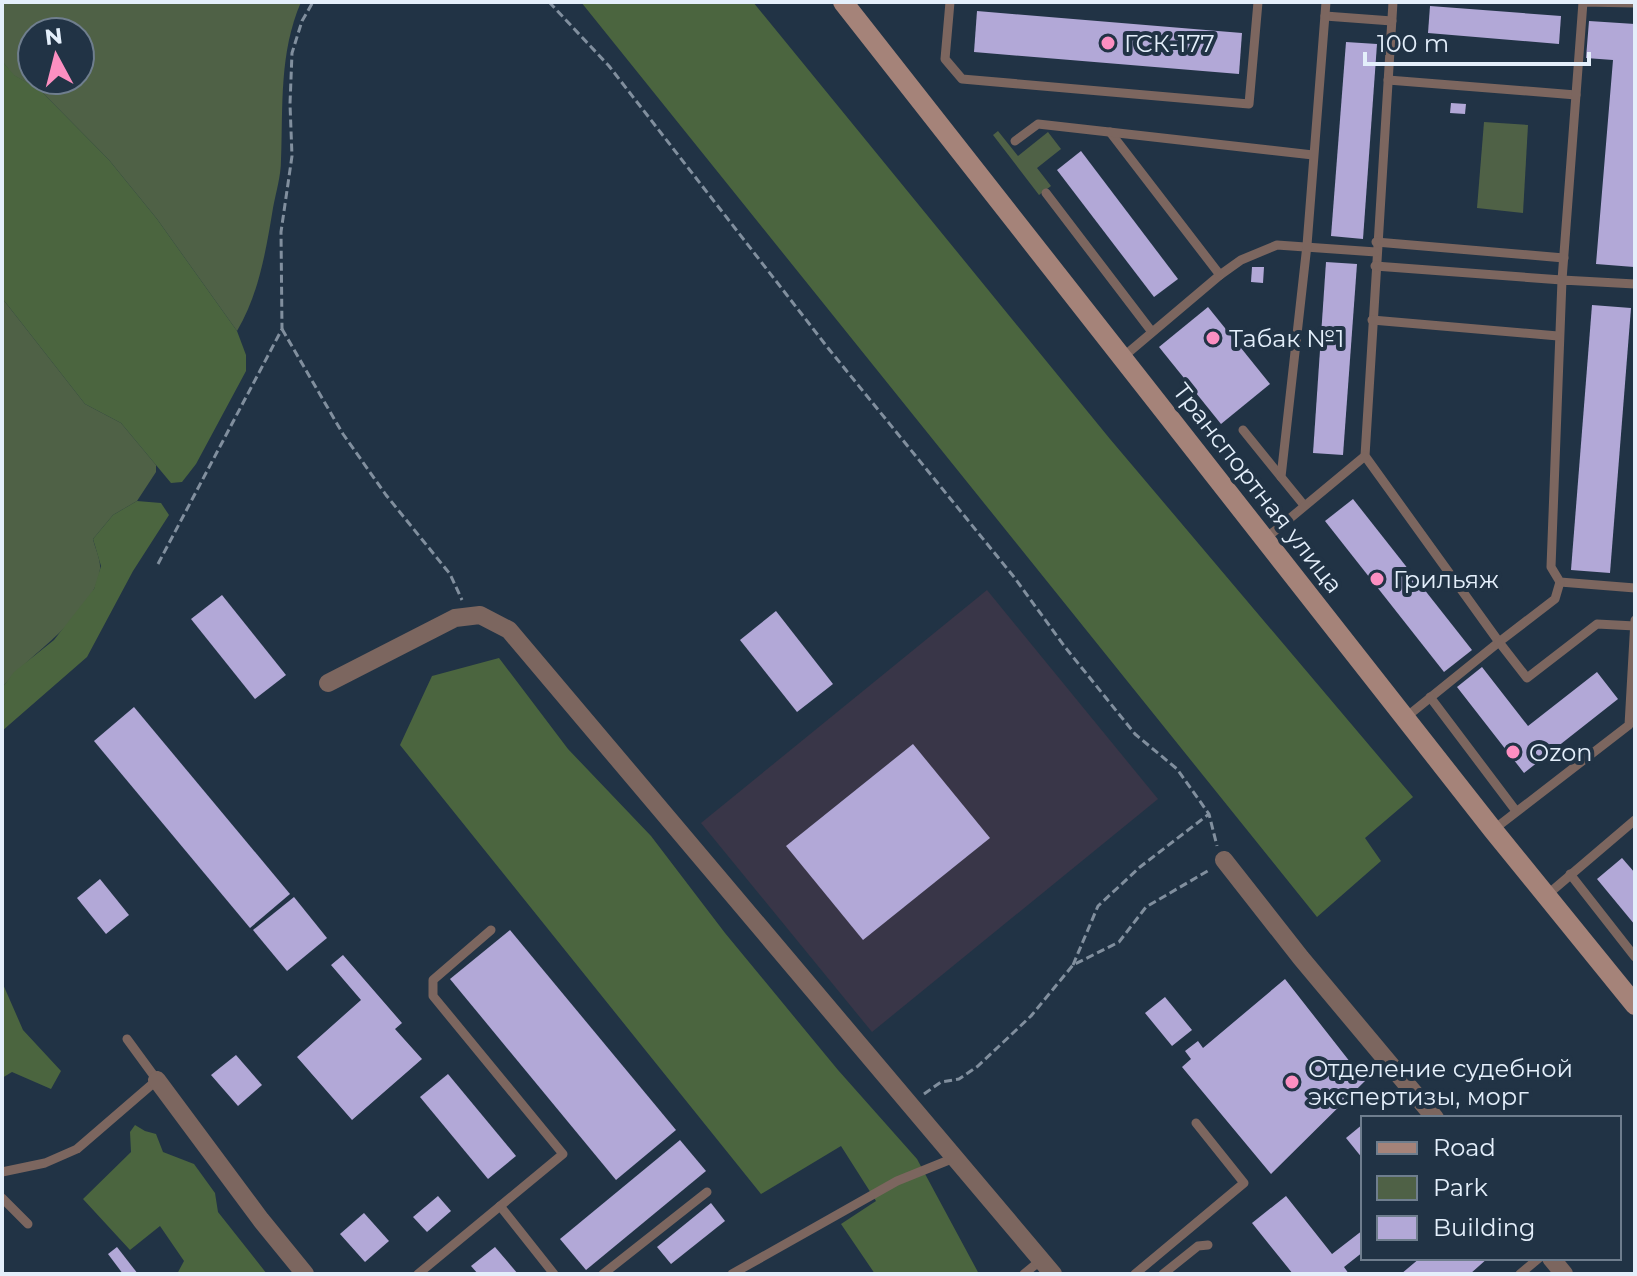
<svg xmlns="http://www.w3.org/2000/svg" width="1637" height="1276" font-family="Montserrat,sans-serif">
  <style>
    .industrial { fill: #393648 }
    .green { fill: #4f6146; fill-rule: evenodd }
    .forest { fill: #4b653f }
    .building { fill: #b2a8d7 }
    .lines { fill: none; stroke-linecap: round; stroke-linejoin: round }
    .path { stroke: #818f9e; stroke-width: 3; stroke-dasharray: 8 4; stroke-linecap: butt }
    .lane { stroke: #7c665f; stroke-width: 9 }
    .street { stroke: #7c665f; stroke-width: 18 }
    .secondary { stroke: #a58379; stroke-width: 20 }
    .poi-dot { fill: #fc8fc1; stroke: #213345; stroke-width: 3 }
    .labels { text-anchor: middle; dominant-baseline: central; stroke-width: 8; stroke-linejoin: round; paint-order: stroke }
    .poi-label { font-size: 24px; fill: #e4effb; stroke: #213345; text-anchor: start }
    .street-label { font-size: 24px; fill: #e4effb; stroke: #213345 }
  </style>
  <rect width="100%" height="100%" fill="#213345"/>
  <polygon class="industrial" points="987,590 1158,799 872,1032 701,823"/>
  <g class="green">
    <path d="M2,2H301C279,53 283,106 281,160C281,176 276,192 273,208C266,250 259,294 237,331L157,219L109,160L40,90L13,75L2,61ZM32,32H80V80H32Z"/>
    <polygon points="1484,122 1528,125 1523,213 1477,208"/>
    <polygon points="998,131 1018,156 1048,132 1061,149 1037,168 1051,186 1039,195 993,135"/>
    <path d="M2,298L85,404L121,423L156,465V472L137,501L113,515L93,539C95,548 101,560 100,569C94,617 30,652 2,688Z"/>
  </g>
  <g class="forest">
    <polygon points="581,2 753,2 1110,439 1413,797 1365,838 1381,861 1317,917"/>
    <polygon points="2,61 14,75 40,90 109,160 157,219 237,331 246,355 246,371 196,464 182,482 171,483 121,423 85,404 2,298"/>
    <polygon points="137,501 161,503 169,515 133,571 87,657 2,731 2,688 14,672 54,640 94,589 101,566 93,539 113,515"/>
    <polygon points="499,658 568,749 651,836 725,933 838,1070 917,1159 979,1274 875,1274 841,1224 876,1201 841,1146 761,1194 400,745 432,676"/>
    <polygon points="2,982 23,1030 61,1071 51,1089 12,1072 2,1078"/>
    <polygon points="135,1125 145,1131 156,1134 163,1152 194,1164 215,1193 218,1212 267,1274 177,1274 184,1261 160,1226 130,1250 83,1199 131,1152 130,1132"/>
  </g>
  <g class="building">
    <polygon points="1430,6 1561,16 1559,44 1428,33"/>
    <polygon points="977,11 1242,33 1239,74 974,52"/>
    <polygon points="1589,21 1635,24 1634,267 1596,264 1613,60 1586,58"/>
    <polygon points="1346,42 1377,44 1363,239 1331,236"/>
    <polygon points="1451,103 1466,104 1465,114 1450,113"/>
    <polygon points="1081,151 1178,279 1154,297 1057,170"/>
    <polygon points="1326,262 1357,264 1343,455 1313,453"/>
    <polygon points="1252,267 1264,267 1263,283 1251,282"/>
    <polygon points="1592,305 1631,308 1610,573 1571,570"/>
    <polygon points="1208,307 1270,384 1221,424 1159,347"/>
    <polygon points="1353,499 1472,650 1444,672 1325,521"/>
    <polygon points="222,595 286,675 255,699 191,619"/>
    <polygon points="776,611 833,684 797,712 740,640"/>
    <polygon points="1482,667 1528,726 1597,672 1618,699 1524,773 1457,687"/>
    <polygon points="134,707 290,894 250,928 94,741"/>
    <polygon points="913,744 990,838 863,940 786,846"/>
    <polygon points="1622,858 1635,873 1635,925 1597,879"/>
    <polygon points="100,879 129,915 106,934 77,898"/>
    <polygon points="294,897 327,938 287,971 253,930"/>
    <polygon points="510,930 676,1130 616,1180 450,979"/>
    <polygon points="343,955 402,1023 395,1029 422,1059 352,1120 297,1057 361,1000 331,965"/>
    <polygon points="1285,979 1365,1081 1271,1174 1182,1067 1191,1059 1185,1051 1198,1041 1203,1048"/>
    <polygon points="1165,997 1192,1030 1172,1046 1145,1013"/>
    <polygon points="236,1055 262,1085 238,1106 211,1075"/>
    <polygon points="448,1074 516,1156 488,1179 420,1097"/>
    <polygon points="1363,1124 1363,1159 1346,1138"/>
    <polygon points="680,1140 706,1171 586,1270 560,1239"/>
    <polygon points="438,1196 451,1211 427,1232 413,1217"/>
    <polygon points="1286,1196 1332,1254 1363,1230 1363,1252 1344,1267 1349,1274 1293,1274 1252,1223"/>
    <polygon points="711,1203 725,1221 671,1264 657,1247"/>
    <polygon points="364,1213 389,1241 365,1262 340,1234"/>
    <polygon points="117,1247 138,1274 123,1274 108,1254"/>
    <polygon points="495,1247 518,1274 478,1274 471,1266"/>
    <polygon points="1420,1258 1488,1258 1470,1274 1401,1274"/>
  </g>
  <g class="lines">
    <g class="path">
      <polyline points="549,2 609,66 828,348 1014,577 1065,647 1135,734 1177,769 1209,814 1217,846"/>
      <polyline points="282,329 343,434 386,495 450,574 462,600"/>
      <polyline points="158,564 282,329 281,232 292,156 290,104 292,53 302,21 313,2"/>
      <polyline points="1073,965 1098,906 1140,867 1209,814"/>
      <polyline points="924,1094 941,1082 959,1079 978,1066 1031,1016 1073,965 1119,942 1146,907 1211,869"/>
    </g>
    <g class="lane">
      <polyline points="950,2 945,59 962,79 1249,104 1258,2"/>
      <polyline points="1393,2 1365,456 1499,642 1405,718"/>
      <polyline points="1325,16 1392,21"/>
      <polyline points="1388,80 1576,95"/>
      <polyline points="1110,132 1220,275 1123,357"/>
      <polyline points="1015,141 1038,124 1313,155"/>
      <polyline points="1046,193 1152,332"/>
      <polyline points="1376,242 1564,258"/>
      <polyline points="1375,266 1562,280 1583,2 1635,3"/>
      <polyline points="1220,275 1241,260 1277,245 1376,252"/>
      <polyline points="1635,284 1562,280 1551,567 1560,582 1635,588"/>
      <polyline points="1372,320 1558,336"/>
      <polyline points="1243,430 1281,477"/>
      <polyline points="1303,504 1281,477 1307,245 1326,2"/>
      <polyline points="1265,539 1365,456"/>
      <polyline points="1560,582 1555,599 1499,642 1527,678 1597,624 1635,626"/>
      <polyline points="1430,697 1516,811"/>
      <polyline points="1493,830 1629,725 1635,620"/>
      <polyline points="1570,874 1635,957"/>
      <polyline points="1547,895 1635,820"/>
      <polyline points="2,1172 45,1163 77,1149 157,1080 127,1039"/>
      <polyline points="2,1198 28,1224"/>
      <polyline points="500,1206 554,1274"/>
      <polyline points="418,1274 563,1154 433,996 433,980 491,930"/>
      <polyline points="603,1274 707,1192"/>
      <polyline points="732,1274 897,1181 954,1158"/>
      <polyline points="1024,1274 1041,1260"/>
      <polyline points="1135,1274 1244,1183 1196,1123"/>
      <polyline points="1163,1274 1198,1246 1208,1245"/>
      <polyline points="1520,1274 1539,1258"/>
    </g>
    <g class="street">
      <polyline points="328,683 455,618 480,615 509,630 1053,1274"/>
      <polyline points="1224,860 1301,958 1435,1118"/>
      <polyline points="157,1080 261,1220 305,1274"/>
      <polyline points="1551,1258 1564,1274"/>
    </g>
    <polyline class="secondary" points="843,2 1493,830 1635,1005"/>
  </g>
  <g class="poi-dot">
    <circle cx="1108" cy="43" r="8"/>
    <circle cx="1213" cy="338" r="8"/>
    <circle cx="1377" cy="579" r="8"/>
    <circle cx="1513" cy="752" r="8"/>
    <circle cx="1292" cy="1082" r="8"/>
  </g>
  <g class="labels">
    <g class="poi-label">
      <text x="1124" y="43">ГСК-177</text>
      <text x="1229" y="338">Табак №1</text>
      <text x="1393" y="579">Грильяж</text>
      <text x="1529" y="752">Ozon</text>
      <text x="1308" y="1068">Отделение судебной<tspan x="1308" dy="28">экспертизы, морг</tspan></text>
    </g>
    <g class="street-label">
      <text transform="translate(1258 488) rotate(52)">Транспортная улица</text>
    </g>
  </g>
  <rect width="1637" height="1276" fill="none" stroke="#e4effb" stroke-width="8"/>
  <rect x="1361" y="1116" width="260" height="144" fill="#213345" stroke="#6f7e8e" stroke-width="2"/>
  <rect x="1377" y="1142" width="40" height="12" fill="#a58379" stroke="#6f7e8e" stroke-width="2"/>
  <text x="1433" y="1156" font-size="24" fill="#e4effb">Road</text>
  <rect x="1377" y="1176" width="40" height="24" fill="#4f6146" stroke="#6f7e8e" stroke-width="2"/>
  <text x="1433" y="1196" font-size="24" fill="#e4effb">Park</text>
  <rect x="1377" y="1216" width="40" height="24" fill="#b2a8d7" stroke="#6f7e8e" stroke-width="2"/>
  <text x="1433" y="1236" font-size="24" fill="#e4effb">Building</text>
  <g transform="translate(56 56) rotate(353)"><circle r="38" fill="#213345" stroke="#6f7e8e" stroke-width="2"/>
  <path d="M0-6L14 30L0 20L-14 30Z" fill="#fc8fc1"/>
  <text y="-12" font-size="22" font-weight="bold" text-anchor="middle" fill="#e4effb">N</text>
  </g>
  <path d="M1365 52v12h224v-12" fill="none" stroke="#e4effb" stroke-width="4"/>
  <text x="1377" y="52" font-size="24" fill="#e4effb" stroke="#213345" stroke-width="6" paint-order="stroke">100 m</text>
</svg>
